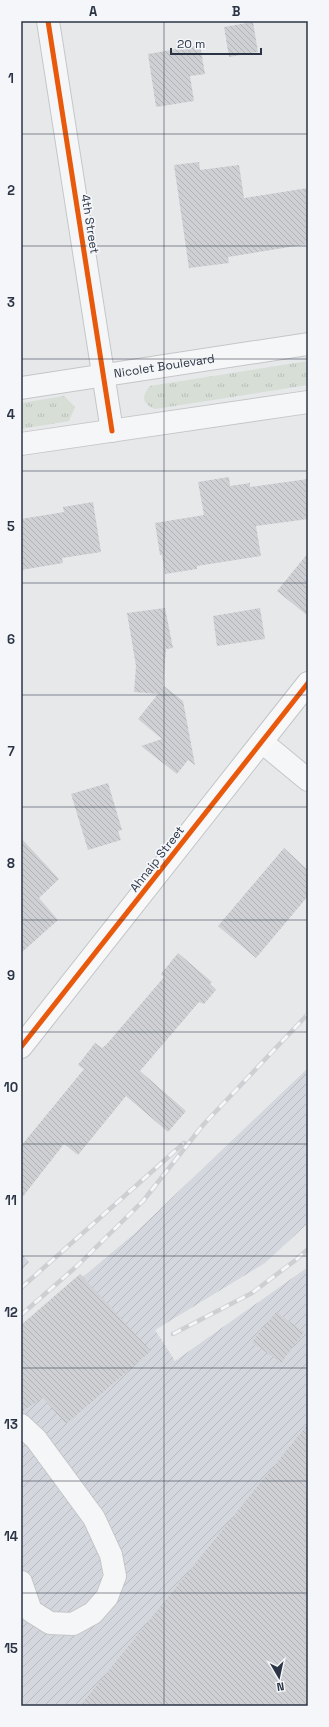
<svg xmlns="http://www.w3.org/2000/svg" width="329" height="1727" font-family="'Space Grotesk',sans-serif">
  <style>
    .industrial { fill: url(#industrial-furrows) }
    .grass { fill: url(#grass-tufts) }
    .building { fill: url(#building-back-hatch) }
    .lines { fill: none; stroke-linecap: round; stroke-linejoin: round }
    .minor-casing { stroke: #c4c6c8; stroke-width: 24 }
    .major-casing { stroke: #c2c5c8; stroke-width: 24 }
    .minor { stroke: #f5f6f7; stroke-width: 22 }
    .major { stroke: #f8f8f8; stroke-width: 22 }
    .rail-casing { stroke: #cecfd2; stroke-width: 4.5 }
    .rail { stroke: #f4f6f9; stroke-width: 3; stroke-dasharray: 9; stroke-linecap: butt }
    .cycleway-casing { stroke: #f4f6f9; stroke-width: 8 }
    .cycleway { stroke: #e8590c; stroke-width: 5 }
    .grid { fill: none; stroke: #2b3445; stroke-width: 1; stroke-opacity: 0.55 }
    .labels { text-anchor: middle; dominant-baseline: central; stroke-width: 3.5; stroke-linejoin: round; paint-order: stroke }
    .street-label { font-size: 12px; fill: #2b3445; stroke: #f4f6f9 }
    .neatline { fill: none; stroke: #2b3445; stroke-width: 1.5 }
    .grid-label { font-size: 13px; text-anchor: middle; font-weight: bold; fill: #2b3445 }
  </style>
  <defs>
    <pattern id="industrial-furrows" width="10" height="10" patternUnits="userSpaceOnUse"><rect width="10" height="10" fill="#d4d7dd"/><path d="M-1 1l2-2M0 10L10 0M9 11l2-2" fill="none" stroke="#b6b9bf"/></pattern>
    <pattern id="grass-tufts" width="24" height="20" patternUnits="userSpaceOnUse"><rect width="24" height="20" fill="#d6ded6"/><path d="M3 7l-1-3M5 7V3M7 7l1-3M15 17l-1-3M17 17v-4M19 17l1-3" fill="none" stroke="#b8bfb9"/></pattern>
    <pattern id="building-back-hatch" width="6" height="6" patternUnits="userSpaceOnUse"><rect width="6" height="6" fill="#ced0d3"/><path d="M-1 5l2 2M0 0l6 6M5-1l2 2" fill="none" stroke="#b1b3b6"/></pattern>
  </defs>
  <rect width="100%" height="100%" fill="#e6e8ea"/>
  <g class="industrial">
    <polygon points="308,1068 308,1223 265,1263 155,1330 175,1361 308,1267 308,1706 21,1706 21,1329 134,1234"/>
    <polygon points="21,1253 29,1262 21,1271"/>
  </g>
  <g class="grass">
    <path d="M308,361V385L155,409C142,404 141,396 150,386Z"/>
    <polygon points="64,396 75,407 69,421 21,429 21,403"/>
  </g>
  <g class="building">
    <polygon points="253,22 258,52 229,57 224,27"/>
    <polygon points="200,45 205,74 190,76 194,101 156,107 148,54"/>
    <polygon points="199,162 200,170 239,165 244,198 308,188 308,244 228,257 229,263 189,268 174,165"/>
    <polygon points="229,477 230,486 250,483 250,487 308,479 308,519 256,526 261,556 197,566 197,569 165,574 162,555 160,555 155,523 204,515 198,482"/>
    <polygon points="93,502 101,552 62,558 63,563 21,570 21,519 64,512 63,507"/>
    <polygon points="308,553 308,616 277,591"/>
    <polygon points="165,608 173,648 166,649 163,687 164,686 183,701 195,765 188,760 177,774 141,746 162,739 138,719 158,694 134,692 136,666 127,613"/>
    <polygon points="260,608 265,639 217,646 213,616"/>
    <polygon points="108,783 122,830 118,831 121,840 88,850 71,794"/>
    <polygon points="21,838 59,879 39,898 58,920 21,953"/>
    <polygon points="284,848 308,870 308,896 256,958 218,926"/>
    <polygon points="178,953 212,982 210,984 216,990 204,1004 199,1002 140,1071 186,1111 168,1132 126,1096 78,1155 64,1144 21,1199 21,1146 84,1069 78,1065 95,1043 102,1048 106,1045 164,977 161,974"/>
    <polygon points="80,1274 151,1351 66,1424 43,1398 21,1412 21,1325"/>
    <polygon points="276,1312 304,1332 281,1363 252,1342"/>
    <polygon points="308,1424 308,1706 80,1706"/>
  </g>
  <g class="lines">
    <defs>
      <g id="minor">
        <polyline points="48,21 112,431"/>
        <path id="s1" d="M21,388L308,344"/>
        <polyline points="21,444 308,402"/>
        <polyline points="262,742 308,780"/>
        <polyline points="21,1425 36,1439 94,1518 111,1555 115,1576 107,1597 93,1613 73,1624 50,1623 31,1611 21,1582"/>
      </g>
      <polyline id="major" points="21,1047 308,683"/>
    </defs>
    <use href="#minor" class="minor-casing"/>
    <use href="#major" class="major-casing"/>
    <use href="#minor" class="minor"/>
    <use href="#major" class="major"/>
    <defs>
      <g id="rail">
        <polyline points="21,1288 184,1143"/>
        <polyline points="21,1315 77,1266 143,1201 203,1125 308,1014"/>
        <polyline points="173,1334 252,1293 297,1259 308,1249"/>
      </g>
    </defs>
    <use href="#rail" class="rail-casing"/>
    <use href="#rail" class="rail"/>
    <defs>
      <g id="cycleway">
        <polyline points="48,21 112,431"/>
        <polyline points="21,1047 308,683"/>
      </g>
    </defs>
    <use href="#cycleway" class="cycleway-casing"/>
    <use href="#cycleway" class="cycleway"/>
  </g>
  <path class="grid" d="M164,21V1706M21,134H308M21,246H308M21,359H308M21,471H308M21,583H308M21,695H308M21,807H308M21,920H308M21,1032H308M21,1144H308M21,1256H308M21,1368H308M21,1481H308M21,1593H308"/>
  <g class="labels">
    <g class="street-label">
      <text transform="translate(90 224) rotate(81)">4th Street</text>
      <text stroke="none"><textPath href="#s1" startOffset="145">Nicolet Boulevard</textPath></text>
      <text transform="translate(157 859) rotate(-52)">Ahnaip Street</text>
    </g>
  </g>
  <rect width="329" height="1727" fill="none" stroke="#f4f6f9" stroke-width="44"/>
  <g transform="translate(279 1677) rotate(171)" stroke="#f4f6f9" stroke-width="3" paint-order="stroke">
  <path d="M0-3L7 15L0 10L-7 15Z" fill="#2b3445"/>
  <text y="-6" font-size="11" font-weight="bold" text-anchor="middle" fill="#2b3445">N</text>
  </g>
  <path d="M171 48v6h90v-6" fill="none" stroke="#2b3445" stroke-width="2"/>
  <text x="177" y="48" font-size="12" fill="#2b3445" stroke="#f4f6f9" stroke-width="3" paint-order="stroke">20 m</text>
  <rect x="22" y="22" width="285" height="1683" class="neatline"/>
  <g class="grid-label">
    <text x="93" y="16">A</text>
    <text x="236" y="16">B</text>
    <text x="11" y="83">1</text>
    <text x="11" y="195">2</text>
    <text x="11" y="307">3</text>
    <text x="11" y="419">4</text>
    <text x="11" y="531">5</text>
    <text x="11" y="644">6</text>
    <text x="11" y="756">7</text>
    <text x="11" y="868">8</text>
    <text x="11" y="980">9</text>
    <text x="11" y="1092">10</text>
    <text x="11" y="1205">11</text>
    <text x="11" y="1317">12</text>
    <text x="11" y="1429">13</text>
    <text x="11" y="1541">14</text>
    <text x="11" y="1653">15</text>
  </g>
</svg>
